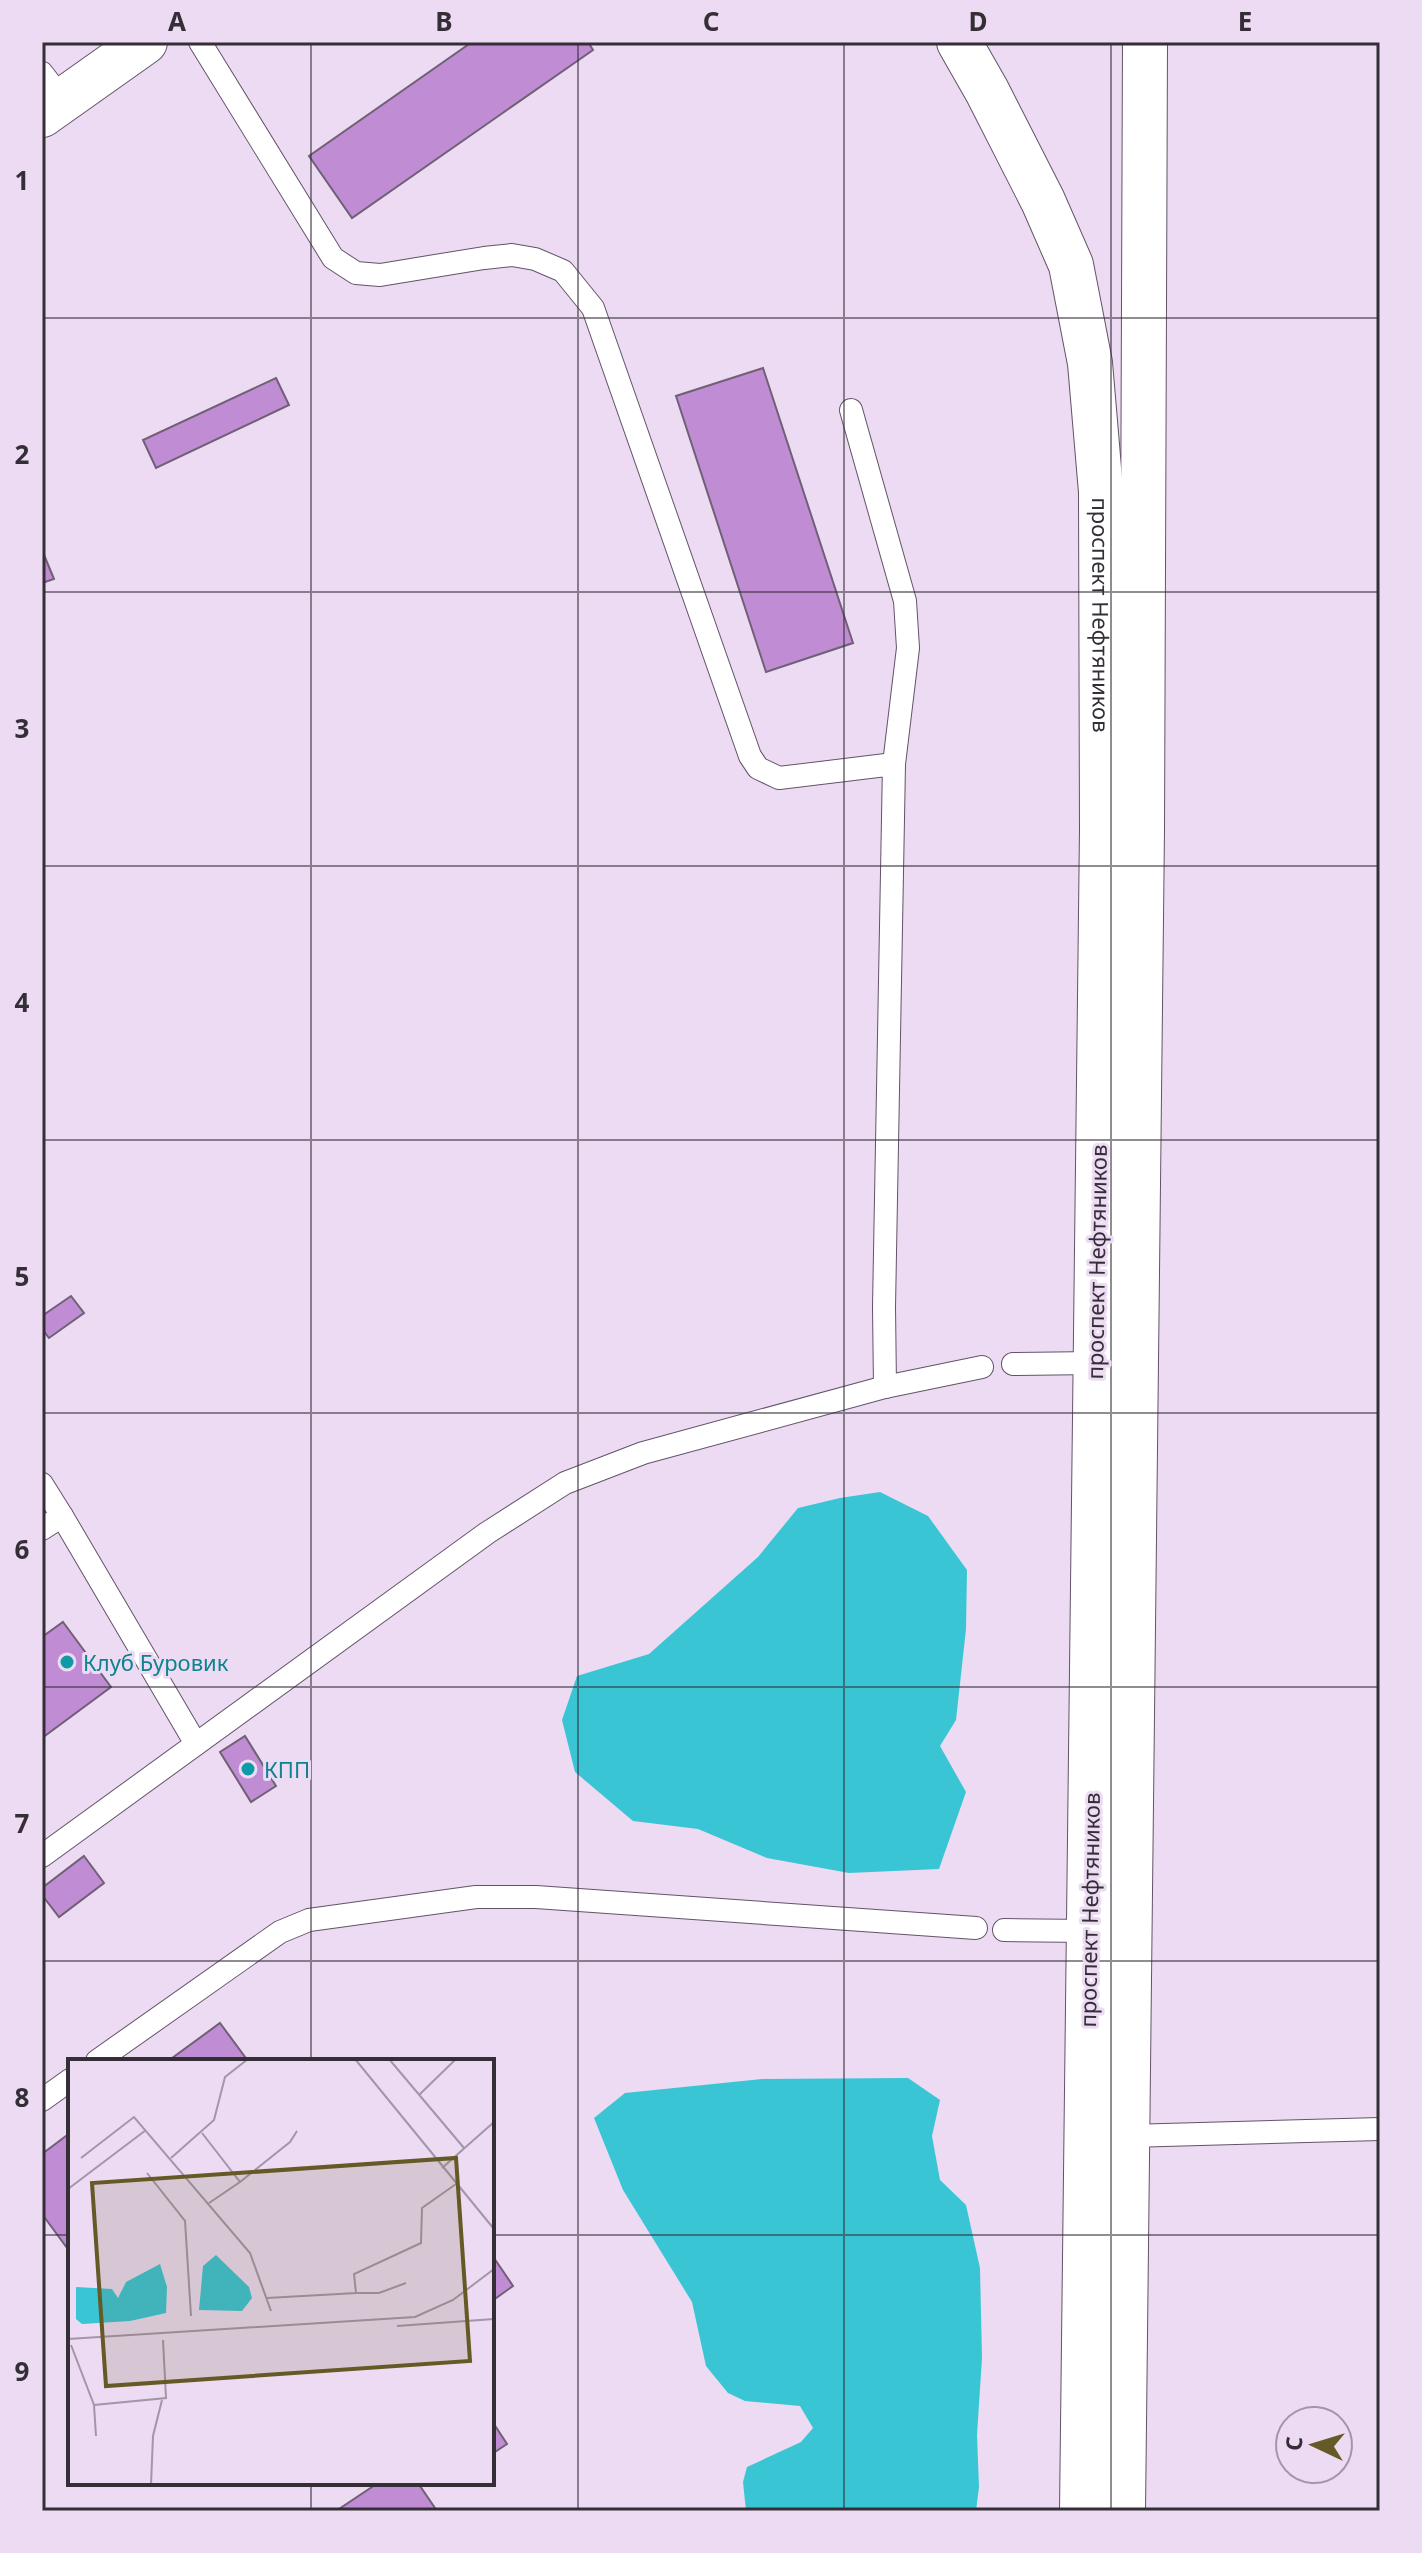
<svg xmlns="http://www.w3.org/2000/svg" width="1422" height="2553" font-family="'Noto Sans',sans-serif">
  <style>
    .water { fill: #3ac5d4 }
    .building { fill: #c08cd4; stroke: #6f6075; stroke-width: 2 }
    .lines { fill: none; stroke-linecap: round; stroke-linejoin: round }
    .lane-casing { stroke: #625468; stroke-width: 24 }
    .secondary-casing { stroke: #625468; stroke-width: 46 }
    .primary-casing { stroke: #625468; stroke-width: 46 }
    .lane { stroke: #fff; stroke-width: 22 }
    .secondary { stroke: #fff; stroke-width: 44 }
    .primary { stroke: #fff; stroke-width: 44 }
    .grid { fill: none; stroke: #342e37; stroke-width: 2; stroke-opacity: 0.55 }
    .culture-dot { fill: #0f9aa8; stroke: #ecdbf3; stroke-width: 3 }
    .labels { text-anchor: middle; dominant-baseline: central; stroke-width: 6; stroke-linejoin: round; paint-order: stroke }
    .street-label { font-size: 22px; fill: #342e37; stroke: #ecdbf3 }
    .culture-label { font-size: 22px; fill: #0d838f; stroke: #ecdbf3; text-anchor: start }
    .inset-road { fill: none; stroke: #a296a8; stroke-width: 2 }
    .view { fill: #655926; fill-opacity: 0.15; stroke: #655926; stroke-width: 4 }
    .inset-edge { fill: none; stroke: #342e37; stroke-width: 4 }
    .neatline { fill: none; stroke: #342e37; stroke-width: 3 }
    .grid-label { font-size: 26px; text-anchor: middle; font-weight: bold; fill: #342e37 }
  </style>
  <rect width="100%" height="100%" fill="#ecdbf3"/>
  <g class="water">
    <polygon points="880,1492 928,1516 967,1570 966,1629 956,1720 940,1746 966,1792 939,1869 849,1873 767,1858 698,1829 633,1821 575,1772 562,1720 577,1676 649,1654 758,1557 798,1508 840,1498"/>
    <polygon points="908,2078 940,2100 932,2136 940,2180 966,2205 980,2268 982,2358 977,2435 979,2487 976,2511 746,2511 743,2482 747,2467 801,2442 813,2428 800,2406 745,2401 728,2393 706,2366 692,2302 623,2190 594,2118 625,2093 762,2079"/>
  </g>
  <g class="building">
    <polygon points="472,42 588,42 593,50 352,218 309,156"/>
    <polygon points="763,368 853,643 766,672 676,396"/>
    <polygon points="276,378 289,405 156,468 143,440"/>
    <polygon points="42,550 54,579 42,583"/>
    <polygon points="71,1296 84,1313 49,1338 42,1329 42,1316"/>
    <polygon points="63,1622 111,1687 42,1738 42,1637"/>
    <polygon points="245,1736 276,1786 251,1802 220,1752"/>
    <polygon points="84,1856 104,1883 59,1917 42,1895 42,1888"/>
    <polygon points="220,2023 248,2061 168,2061"/>
    <polygon points="70,2133 70,2252 42,2214 42,2154"/>
    <polygon points="492,2255 513,2286 492,2301"/>
    <polygon points="492,2421 507,2444 492,2454"/>
    <polygon points="378,2483 418,2483 437,2511 336,2511"/>
  </g>
  <g class="lines">
    <defs>
      <g id="lane">
        <polyline points="200,42 333,258 356,273 380,275 484,258 512,255 535,259 563,271 593,308 750,756 758,768 779,778 894,764 884,1307 885,1387"/>
        <polyline points="42,73 63,100"/>
        <polyline points="851,410 905,601 908,648 894,764"/>
        <polyline points="1013,1364 1095,1363"/>
        <polyline points="42,1484 62,1516"/>
        <polyline points="42,1529 62,1516 196,1744"/>
        <polyline points="42,1856 487,1533 565,1483 643,1453 885,1387 982,1367"/>
        <polyline points="1004,1930 1089,1931"/>
        <polyline points="97,2061 280,1932 309,1920 476,1897 536,1897 976,1928"/>
        <polyline points="42,2100 70,2080"/>
        <polyline points="1128,2136 1380,2129"/>
      </g>
      <polyline id="secondary" points="42,115 145,42"/>
      <g id="primary">
        <path id="s1" d="M959,42L987,91L1043,201L1071,265L1090,363L1101,492L1102,829L1082,2511"/>
        <polyline points="1123,2511 1142,829 1145,42"/>
      </g>
    </defs>
    <use href="#lane" class="lane-casing"/>
    <use href="#secondary" class="secondary-casing"/>
    <use href="#primary" class="primary-casing"/>
    <use href="#lane" class="lane"/>
    <use href="#secondary" class="secondary"/>
    <use href="#primary" class="primary"/>
  </g>
  <path class="grid" d="M311,42V2061M578,42V2511M844,42V2511M1111,42V2511M42,318H1380M42,592H1380M42,866H1380M42,1140H1380M42,1413H1380M42,1687H1380M42,1961H1380M42,2235H70M492,2235H1380M311,2483V2511"/>
  <g class="culture-dot">
    <circle cx="67" cy="1662" r="8"/>
    <circle cx="248" cy="1769" r="8"/>
  </g>
  <g class="labels">
    <g class="street-label">
      <text stroke="none"><textPath href="#s1" startOffset="602">проспект Нефтяников</textPath></text>
      <text transform="translate(1096 1262) rotate(-89)">проспект Нефтяников</text>
      <text transform="translate(1089 1910) rotate(-89)">проспект Нефтяников</text>
    </g>
    <g class="culture-label">
      <text x="83" y="1662">Клуб Буровик</text>
      <text x="264" y="1769">КПП</text>
    </g>
  </g>
  <g transform="translate(68 2059)">
    <rect width="426" height="426" fill="#ecdbf3"/>
    <path d="M148,196L181,228L184,239L174,252L131,251L135,207ZM92,205L99,228L98,254L62,262L14,265L8,260V228L44,230L50,239L58,223Z" fill="#3ac5d4"/>
    <path class="inset-road" d="M287,0L426,170M321,0L396,89M351,36L388,0M134,74L172,123L141,144M13,99L66,58L182,194L203,252M103,99L146,61L157,18L180,0M374,109L426,63M79,114L117,162L123,257M172,123L222,83L229,72M0,130L78,71M288,234H311L338,224M199,239L288,234L286,215L353,184L354,149L388,125M329,267L426,260M0,280L347,258L385,241L426,210M3,286L26,346L28,377M26,346L98,339L95,281M83,426L85,377L94,341"/>
    <path class="view" d="M388,99L402,302L38,327L24,124Z"/>
    <rect width="426" height="426" class="inset-edge"/>
  </g>
  <rect width="1422" height="2553" fill="none" stroke="#ecdbf3" stroke-width="88"/>
  <g transform="translate(1314 2445) rotate(274)"><circle r="38" fill="#ecdbf3" stroke="#a296a8" stroke-width="2"/>
  <path d="M0-6L14 30L0 20L-14 30Z" fill="#655926"/>
  <text y="-12" font-size="22" font-weight="bold" text-anchor="middle" fill="#342e37">С</text>
  </g>
  <rect x="44" y="44" width="1334" height="2465" class="neatline"/>
  <g class="grid-label">
    <text x="177" y="31">A</text>
    <text x="444" y="31">B</text>
    <text x="711" y="31">C</text>
    <text x="978" y="31">D</text>
    <text x="1245" y="31">E</text>
    <text x="22" y="190">1</text>
    <text x="22" y="464">2</text>
    <text x="22" y="738">3</text>
    <text x="22" y="1012">4</text>
    <text x="22" y="1286">5</text>
    <text x="22" y="1559">6</text>
    <text x="22" y="1833">7</text>
    <text x="22" y="2107">8</text>
    <text x="22" y="2381">9</text>
  </g>
</svg>
